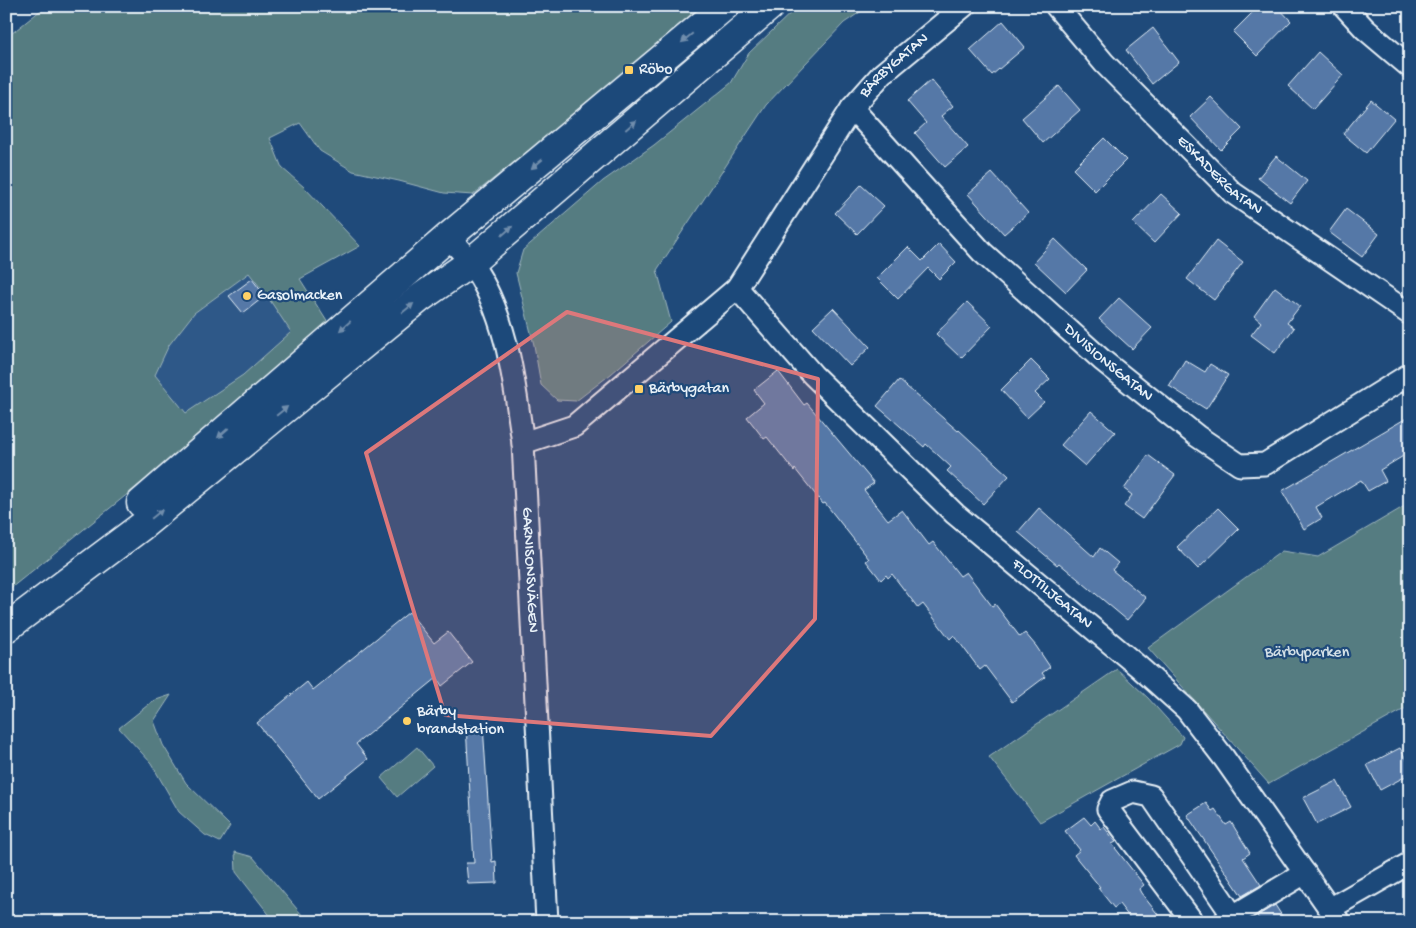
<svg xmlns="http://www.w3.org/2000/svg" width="1416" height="928" font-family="'Gochi Hand',sans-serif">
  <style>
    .built { fill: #2f5888 }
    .green { fill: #557b81; stroke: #9eb6bc; fill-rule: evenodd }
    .building { fill: #5478a7; stroke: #e8f1f8 }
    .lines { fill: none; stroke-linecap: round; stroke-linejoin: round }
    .street-casing { stroke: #e8f1f8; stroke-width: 25 }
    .secondary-casing { stroke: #e8f1f8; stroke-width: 31 }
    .street { stroke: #1f4a7a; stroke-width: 21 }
    .secondary { stroke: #1f4a7a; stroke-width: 28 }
    .oneway { fill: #6f8dac }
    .marked { fill: #dd787b; fill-opacity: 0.2; stroke: #dd787b; stroke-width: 4; stroke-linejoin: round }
    .poi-dot { fill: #ffd166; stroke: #1f4a7a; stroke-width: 2 }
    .labels { text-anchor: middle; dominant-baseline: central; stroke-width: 4.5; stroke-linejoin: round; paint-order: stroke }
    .street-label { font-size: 16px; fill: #e8f1f8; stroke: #1f4a7a }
    .poi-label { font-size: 16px; fill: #e8f1f8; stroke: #1f4a7a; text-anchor: start }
    .park-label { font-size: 16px; fill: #d2dfe6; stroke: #1f4a7a }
  </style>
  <rect width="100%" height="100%" fill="#1f4a7a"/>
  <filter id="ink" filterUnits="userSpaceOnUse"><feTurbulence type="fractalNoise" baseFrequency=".02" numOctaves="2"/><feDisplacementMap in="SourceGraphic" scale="10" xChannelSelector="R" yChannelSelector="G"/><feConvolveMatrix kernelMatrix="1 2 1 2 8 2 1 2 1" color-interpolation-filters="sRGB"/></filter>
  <g filter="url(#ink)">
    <polygon class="built" points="249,273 267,296 291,331 243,375 186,413 155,375 169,345 194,313"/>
    <g class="green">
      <path d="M46,6H709L473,195L444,193L399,181L353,171L320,151L300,123L270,138L282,168L304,187L360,246L300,279L328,323L257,383L171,459L6,592V38ZM249,273L267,296L291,332L243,375L186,413L155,375L169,345L194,313Z"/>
      <polygon points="798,6 869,6 844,23 766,105 657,270 671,322 611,374 576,401 557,400 541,385 534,345 516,273 523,250 603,181 654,145 731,83 749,53"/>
      <polygon points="1410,503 1410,706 1269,784 1148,648 1282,551 1318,557"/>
      <polygon points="1117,669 1148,698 1183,737 1180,744 1040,822 989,757"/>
      <polygon points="171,695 154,721 163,745 186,783 230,826 220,842 205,835 179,812 151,763 119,728 153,701"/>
      <polygon points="417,747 433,766 397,797 381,778"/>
      <polygon points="235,852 253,857 308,922 275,922 236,872"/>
    </g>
    <g class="building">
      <polygon points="1259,6 1277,6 1291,21 1257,56 1233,32"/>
      <polygon points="1003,21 1025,47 992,75 970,50"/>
      <polygon points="1153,28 1179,62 1152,84 1126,50"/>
      <polygon points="1318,52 1343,75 1313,109 1288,86"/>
      <polygon points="931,80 953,106 941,116 968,147 945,167 915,133 926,123 907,101"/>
      <polygon points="1059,86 1080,110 1043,143 1022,118"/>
      <polygon points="1211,97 1242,129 1221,150 1190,117"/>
      <polygon points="1371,100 1394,119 1366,153 1343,134"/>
      <polygon points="1104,138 1126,160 1095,191 1073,169"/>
      <polygon points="1276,156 1307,181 1290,203 1258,178"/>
      <polygon points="992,173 1028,213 1004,234 968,194"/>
      <polygon points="861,185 884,206 857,234 835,213"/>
      <polygon points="1161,194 1182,213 1154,243 1133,223"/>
      <polygon points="1346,209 1379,234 1362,257 1329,232"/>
      <polygon points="1055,239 1087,270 1066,292 1034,262"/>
      <polygon points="1216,241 1243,262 1214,300 1187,279"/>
      <polygon points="939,244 956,262 939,279 928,268 898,299 877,278 908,247 922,261"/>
      <polygon points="252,279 265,296 243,313 229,296"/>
      <polygon points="1275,287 1300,306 1287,323 1294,328 1275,353 1251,335 1261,322 1254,316"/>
      <polygon points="1119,298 1152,328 1132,349 1099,319"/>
      <polygon points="967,302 992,326 961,358 936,334"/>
      <polygon points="833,308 870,347 850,366 813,327"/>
      <polygon points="1031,360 1050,379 1035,393 1044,402 1027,418 1001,390"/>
      <polygon points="1185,360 1205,372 1210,364 1228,375 1206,409 1169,386"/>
      <polygon points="778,371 804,405 807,403 874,483 864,490 888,520 902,510 929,545 933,542 960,576 966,572 992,606 995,604 1020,637 1025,633 1036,646 1050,667 1042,673 1045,677 1012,702 985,666 980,670 954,635 950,639 923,604 918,608 892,574 888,578 886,575 881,580 866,561 869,559 825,503 823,504 795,469 794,471 767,437 764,439 747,417 764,403 754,390"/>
      <polygon points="899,380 958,431 959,430 1009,476 983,504 947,471 951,467 926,444 924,447 877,406"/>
      <polygon points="1091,411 1115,432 1085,466 1061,445"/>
      <polygon points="1410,416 1410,452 1380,470 1386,481 1368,491 1361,480 1316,507 1322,518 1304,529 1282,491"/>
      <polygon points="1148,455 1175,475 1142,519 1124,506 1132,495 1124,489"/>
      <polygon points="1039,508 1094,557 1100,548 1118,563 1112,570 1146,598 1127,620 1059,563 1057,565 1018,532"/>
      <polygon points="1218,508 1239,529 1198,569 1177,547"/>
      <polygon points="409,612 434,643 448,632 472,662 442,686 437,678 356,744 368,759 318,799 257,723 307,682 313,690"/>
      <polygon points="483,725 492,862 496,861 497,883 468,884 466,863 474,863 466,726"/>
      <polygon points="1400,748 1410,766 1410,774 1380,790 1367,765"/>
      <polygon points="1337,781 1351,807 1317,824 1303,798"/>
      <polygon points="1206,803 1212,811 1215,809 1226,825 1231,822 1250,853 1243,858 1261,885 1242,896 1187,815"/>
      <polygon points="1084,817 1091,825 1095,821 1101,829 1104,827 1116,842 1112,844 1144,885 1139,889 1141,893 1164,922 1133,922 1119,904 1114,908 1098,888 1100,887 1074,855 1080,850 1065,831"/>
      <polygon points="1275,905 1286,922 1261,922 1257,916"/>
    </g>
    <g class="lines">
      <defs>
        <g id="street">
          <path id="s1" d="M1056,6L1104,63L1233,193L1410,314"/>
          <polyline points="1344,6 1365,29 1410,67"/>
          <path id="s2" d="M852,108L982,252L1102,360L1197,436L1240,465L1265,464L1410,374"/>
          <path id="s3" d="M448,237C456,245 464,254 471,263C508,316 514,382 523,443L547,922"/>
          <path id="s4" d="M737,288L813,375L955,514L1139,667L1187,710L1224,758L1339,922"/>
          <path id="s5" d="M523,443L574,426L737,288L852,108L882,74L964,6"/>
          <polyline points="1331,908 1410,863"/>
          <polyline points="1193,922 1108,809 1112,801 1133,792 1151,796 1233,916 1224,922"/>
          <polyline points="1238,922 1233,916 1305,873"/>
        </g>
        <g id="secondary">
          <polyline points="141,503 448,237 725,6"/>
          <polyline points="6,628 142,526 420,298 470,263 770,6"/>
        </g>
      </defs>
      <use href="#street" class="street-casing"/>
      <use href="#secondary" class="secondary-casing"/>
      <use href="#street" class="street"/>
      <use href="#secondary" class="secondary"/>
    </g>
    <defs><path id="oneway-solid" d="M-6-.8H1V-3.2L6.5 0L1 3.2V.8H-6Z" transform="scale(1.25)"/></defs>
    <g class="oneway">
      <use href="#oneway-solid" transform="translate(687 38) rotate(140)"/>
      <use href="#oneway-solid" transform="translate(631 125) rotate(-41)"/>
      <use href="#oneway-solid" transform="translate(537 164) rotate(140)"/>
      <use href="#oneway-solid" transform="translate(507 231) rotate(-41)"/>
      <use href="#oneway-solid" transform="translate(408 308) rotate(-39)"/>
      <use href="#oneway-solid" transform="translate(345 326) rotate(139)"/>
      <use href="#oneway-solid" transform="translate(282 411) rotate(-39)"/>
      <use href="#oneway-solid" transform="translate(223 433) rotate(139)"/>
      <use href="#oneway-solid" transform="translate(157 514) rotate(-39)"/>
    </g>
  </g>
  <path class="marked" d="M567,312L818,379L815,619L711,736L445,715L366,453Z"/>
  <g class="poi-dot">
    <rect x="624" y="65" width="10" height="10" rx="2.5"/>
    <circle cx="247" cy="296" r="5"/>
    <rect x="634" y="384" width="10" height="10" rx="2.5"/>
    <circle cx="407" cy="721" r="5"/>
  </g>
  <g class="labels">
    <g class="street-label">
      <text stroke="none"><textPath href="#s5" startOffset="541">BÄRBYGATAN</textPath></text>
      <text stroke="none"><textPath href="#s1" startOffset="236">ESKADERGATAN</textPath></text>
      <text stroke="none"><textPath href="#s2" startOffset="362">DIVISIONSGATAN</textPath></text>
      <text stroke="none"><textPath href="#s3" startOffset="351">GARNISONSVÄGEN</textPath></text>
      <text stroke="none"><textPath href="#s4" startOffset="440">FLOTTILJGATAN</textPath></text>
    </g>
    <g class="poi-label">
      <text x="639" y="70">Röbo</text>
      <text x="257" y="296">Gasolmacken</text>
      <text x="649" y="389">Bärbygatan</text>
      <text x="417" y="712">Bärby<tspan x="417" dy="18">brandstation</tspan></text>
    </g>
    <g class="park-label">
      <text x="1307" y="653">Bärbyparken</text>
    </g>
  </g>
  <rect width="1416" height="928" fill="none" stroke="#1f4a7a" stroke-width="25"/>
  <rect x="12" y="12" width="1391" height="903" fill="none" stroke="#e8f1f8" stroke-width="2" filter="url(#ink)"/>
</svg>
